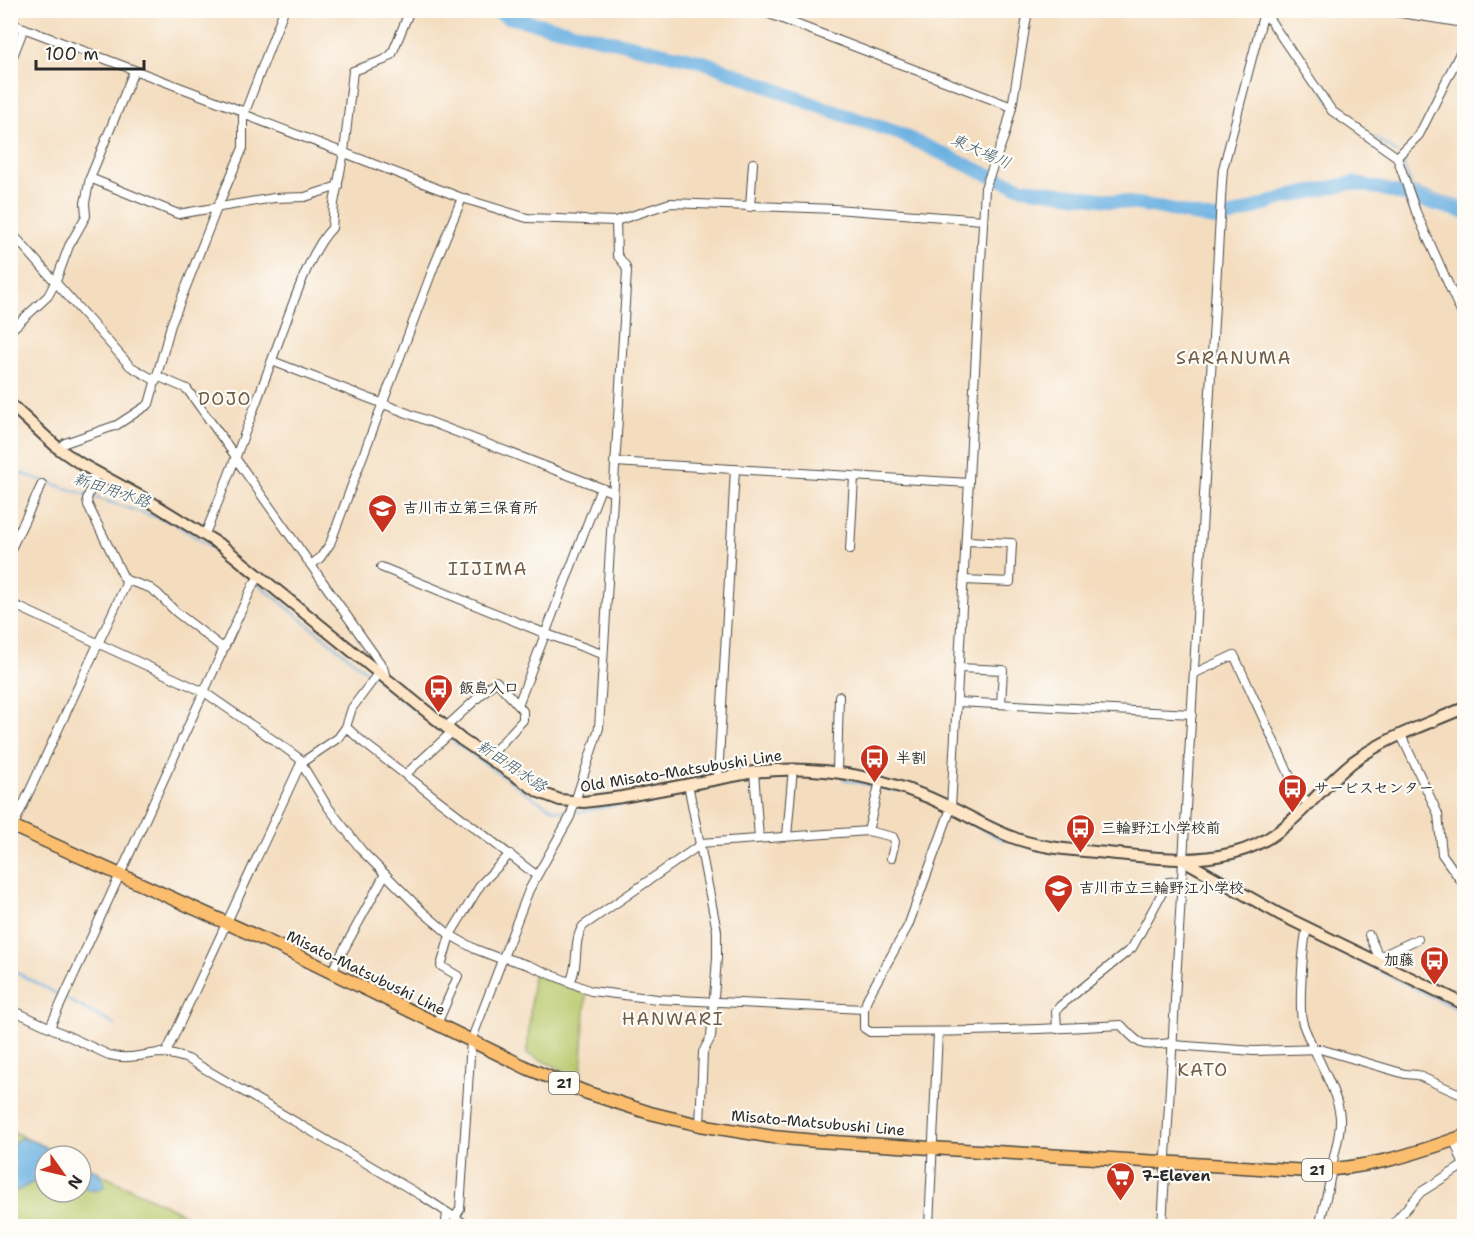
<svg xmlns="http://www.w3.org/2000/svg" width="1475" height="1237" font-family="'Shantell Sans','Klee One',sans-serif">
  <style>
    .green { fill: #b8c96c; stroke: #727a4c; stroke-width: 1.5 }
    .water { fill: #6bb0e1; stroke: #4b6e86; stroke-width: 1.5 }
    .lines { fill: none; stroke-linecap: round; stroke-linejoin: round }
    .stream { stroke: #6bb0e1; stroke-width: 2 }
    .river { stroke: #6bb0e1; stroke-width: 14 }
    .street-casing { stroke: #494641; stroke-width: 10 }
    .secondary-casing { stroke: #494641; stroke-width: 14 }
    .primary-casing { stroke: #494641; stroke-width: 15 }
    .street { stroke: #fff; stroke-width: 8 }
    .secondary { stroke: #fde5c5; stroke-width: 10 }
    .primary { stroke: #fbbe6e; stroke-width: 12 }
    .labels { text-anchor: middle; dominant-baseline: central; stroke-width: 4.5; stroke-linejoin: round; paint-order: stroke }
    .shield { fill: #fdfcf7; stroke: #6a6a68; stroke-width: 1.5 }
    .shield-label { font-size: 14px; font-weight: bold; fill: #2b2b2b }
    .poi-label { font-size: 15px; font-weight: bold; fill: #2b2b2b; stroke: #fdfcf7; text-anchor: start }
    .street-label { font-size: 15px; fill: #2b2b2b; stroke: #fdfcf7 }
    .water-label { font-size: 16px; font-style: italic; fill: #415a6b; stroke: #fdfcf7 }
    .quarter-label { font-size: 18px; letter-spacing: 1.5px; fill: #6f5c46; stroke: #fdfcf7 }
  </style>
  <rect width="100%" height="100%" fill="#fdfcf7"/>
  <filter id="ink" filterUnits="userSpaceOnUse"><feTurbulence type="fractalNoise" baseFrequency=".0167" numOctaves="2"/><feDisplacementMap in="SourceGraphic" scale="12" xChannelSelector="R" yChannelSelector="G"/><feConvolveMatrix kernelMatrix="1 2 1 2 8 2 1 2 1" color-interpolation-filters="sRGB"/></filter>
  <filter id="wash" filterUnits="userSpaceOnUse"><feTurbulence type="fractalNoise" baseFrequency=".008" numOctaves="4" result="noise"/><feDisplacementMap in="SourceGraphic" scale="24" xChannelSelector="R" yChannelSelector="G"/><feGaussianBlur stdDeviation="1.35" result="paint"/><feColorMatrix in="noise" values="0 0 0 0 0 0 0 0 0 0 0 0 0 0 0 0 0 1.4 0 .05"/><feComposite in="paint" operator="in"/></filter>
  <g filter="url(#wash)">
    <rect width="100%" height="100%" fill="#f4ddbf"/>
    <g class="green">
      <polygon points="533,974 586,994 581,1078 527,1054"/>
      <path d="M10,1130C50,1151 45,1148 45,1192H81V1165L182,1213L204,1226H11Z"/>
    </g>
    <g class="water">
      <polygon points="20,1138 33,1141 63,1156 45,1156 45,1176 11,1194 11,1146"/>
      <path d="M81,1164L99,1172L105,1185C98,1194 90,1190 81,1186Z"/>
    </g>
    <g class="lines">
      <g class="stream">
        <polyline points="1268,10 1336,110"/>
        <polyline points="1375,137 1397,153"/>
        <polyline points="1401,157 1412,188 1464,203"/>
        <polyline points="10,470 171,522 204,542 253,580"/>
        <polyline points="257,583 372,676"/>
        <polyline points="376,679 457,744 537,800 555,810 579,812 750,779 786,775"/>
        <polyline points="842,779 895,791"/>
        <polyline points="950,813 1004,840"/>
        <polyline points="1309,936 1464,1012"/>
        <polyline points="10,969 115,1025"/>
      </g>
      <polyline class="river" points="495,10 508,17 704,62 829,110 898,133 984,173 1023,188 1151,206 1213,219 1226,218 1283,198 1352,183 1383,189 1464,212"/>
    </g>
  </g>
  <g filter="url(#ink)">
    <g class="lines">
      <defs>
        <g id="street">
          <polyline points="759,10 1012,107"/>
          <path d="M1028,10L1012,107L1005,134L985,188L951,808L908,926L868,997L864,1009V1028L870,1032C954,1032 1038,1030 1121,1025C1143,1049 1141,1045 1173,1043"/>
          <polyline points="1263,10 1332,111 1397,157 1416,212 1464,319"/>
          <polyline points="1382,10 1464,23"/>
          <polyline points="10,23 245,112 284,10"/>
          <polyline points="10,64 24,28"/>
          <polyline points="243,114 462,198 527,218 616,221 670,203 835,209 983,220"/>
          <polyline points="1397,157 1419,135 1464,45"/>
          <polyline points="90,178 178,214 274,198 305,197 338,186"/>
          <polyline points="750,207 753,163"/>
          <polyline points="10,231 130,366 156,381"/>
          <polyline points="10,331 48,296 56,281 69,246 86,216 85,203 90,178 134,71"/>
          <polyline points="272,361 612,492"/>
          <polyline points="157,376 187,389 236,457"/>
          <polyline points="59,449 65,443 117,425 149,404 171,325 217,208 243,148 243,112"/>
          <polyline points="236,459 383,667 386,678"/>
          <polyline points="614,462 969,483"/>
          <polyline points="96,473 87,499 88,505 123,576 126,580 150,588 158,594 176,612 223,648"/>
          <path d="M205,534C232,470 256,404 280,338C292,307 310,250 332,228L334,203L344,152L353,71L384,60L392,54L410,10"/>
          <polyline points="850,550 854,477"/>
          <polyline points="10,551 42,484"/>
          <polyline points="311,565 320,558 330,544 434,266 462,198"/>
          <polyline points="381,567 544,633 602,654"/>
          <polyline points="964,580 1010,582 1012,543 966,541"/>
          <polyline points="10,603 204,692 285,748 300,759 301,763 338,738 346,727 352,708 379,672"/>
          <polyline points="959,668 1003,670 1001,704"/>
          <polyline points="1195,673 1234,655 1290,776 1289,788 1310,804"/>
          <polyline points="957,702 1192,714"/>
          <polyline points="346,727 364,743 536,875"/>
          <polyline points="446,727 496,681 518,705 601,488"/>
          <polyline points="1401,735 1438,814 1442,854 1464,885"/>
          <polyline points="488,758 523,720 523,711 518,705"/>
          <polyline points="837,771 839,696"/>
          <polyline points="754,772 759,838"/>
          <polyline points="406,774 452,732"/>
          <polyline points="718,778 735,469"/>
          <polyline points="688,784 717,931 717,958 711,1037 703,1052 700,1125"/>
          <polyline points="868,831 880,781"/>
          <polyline points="10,833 125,586 126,580"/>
          <polyline points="787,836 793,768"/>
          <polyline points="700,843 868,831 893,837 895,842 891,858"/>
          <path d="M1307,928C1303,944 1298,1010 1303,1024C1312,1050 1339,1093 1340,1118C1341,1136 1334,1151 1332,1168C1329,1188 1324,1207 1319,1226"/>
          <polyline points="1369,935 1379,957"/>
          <polyline points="502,957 528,965 591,991 657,999 864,1009"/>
          <polyline points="1377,962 1379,957 1418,939"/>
          <polyline points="332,971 385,874"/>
          <path d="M570,982C580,965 572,942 583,926L700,845"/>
          <path d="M10,1009L109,1055C127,1060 141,1055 159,1053C169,1053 179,1056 188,1059L422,1196L468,1226"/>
          <polyline points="437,1024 458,976 441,966 450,935 481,884 510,854"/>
          <polyline points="50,1027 253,585 260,576"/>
          <polyline points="1057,1029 1056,1011 1060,1006 1132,948 1168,882 1182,881"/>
          <polyline points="1173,1045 1254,1051 1320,1049 1405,1074 1417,1075 1464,1096"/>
          <polyline points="166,1053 301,763 328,807 363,852 423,912 450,935 475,949 501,959"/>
          <polyline points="1454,1140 1464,1166"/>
          <polyline points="447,1213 446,1221 449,1226"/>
          <polyline points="455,1218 460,1209 471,1041 529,890 570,817 599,728 627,271 625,265 617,255 616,221"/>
          <polyline points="929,1226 938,1032"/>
          <polyline points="1162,1226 1222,182 1223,169 1264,12"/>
          <polyline points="1391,1226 1421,1192 1464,1165"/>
        </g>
        <g id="secondary">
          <path d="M10,404L59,449L81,464L154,504L222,546L462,740L539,792L560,800L584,802L622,797L754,772C821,763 891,778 952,808C974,819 994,831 1017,839C1046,849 1077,850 1107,853C1152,857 1187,864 1233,853C1289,839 1312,794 1354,761C1387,737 1427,724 1464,708"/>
          <polyline points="1185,861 1279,914 1464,1004"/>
        </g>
        <path id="primary" d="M10,825L280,947L527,1068L585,1092L650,1113L700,1125L773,1137L816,1141L1309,1171C1369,1168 1409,1156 1464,1136"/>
      </defs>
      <use href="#street" class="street-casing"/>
      <use href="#secondary" class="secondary-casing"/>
      <use href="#primary" class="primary-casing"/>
      <use href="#street" class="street"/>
      <use href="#secondary" class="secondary"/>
      <use href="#primary" class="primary"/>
    </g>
  </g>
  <defs>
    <symbol id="school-pin" viewBox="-11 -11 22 30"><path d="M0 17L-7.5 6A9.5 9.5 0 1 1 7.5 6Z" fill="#c8321e" stroke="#fdfcf7"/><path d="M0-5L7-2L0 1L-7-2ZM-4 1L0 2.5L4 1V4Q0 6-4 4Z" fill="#fff"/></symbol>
    <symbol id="bus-pin" viewBox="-11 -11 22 30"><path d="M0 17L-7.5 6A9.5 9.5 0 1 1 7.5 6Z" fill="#c8321e" stroke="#fdfcf7"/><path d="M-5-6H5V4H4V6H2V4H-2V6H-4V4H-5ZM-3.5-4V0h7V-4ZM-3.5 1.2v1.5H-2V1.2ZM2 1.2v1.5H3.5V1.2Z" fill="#fff"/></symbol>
    <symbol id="supermarket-pin" viewBox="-11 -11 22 30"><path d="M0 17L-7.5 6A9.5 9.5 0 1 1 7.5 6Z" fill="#c8321e" stroke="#fdfcf7"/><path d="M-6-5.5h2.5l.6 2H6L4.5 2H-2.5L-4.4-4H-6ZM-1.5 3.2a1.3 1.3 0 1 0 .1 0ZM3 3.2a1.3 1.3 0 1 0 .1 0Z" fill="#fff"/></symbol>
  </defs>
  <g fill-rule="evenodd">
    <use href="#school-pin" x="366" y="492" width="33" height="45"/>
    <use href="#bus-pin" x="422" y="672" width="33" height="45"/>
    <use href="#bus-pin" x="858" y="742" width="33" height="45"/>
    <use href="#bus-pin" x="1276" y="772" width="33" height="45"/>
    <use href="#bus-pin" x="1064" y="812" width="33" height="45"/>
    <use href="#school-pin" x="1042" y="872" width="33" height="45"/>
    <use href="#bus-pin" x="1418" y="944" width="33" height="45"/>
    <use href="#supermarket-pin" x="1104" y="1160" width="33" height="45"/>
  </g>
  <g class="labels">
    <g class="shield">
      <rect x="549" y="1072" width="30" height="22" rx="4.5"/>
      <rect x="1302" y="1159" width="30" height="22" rx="4.5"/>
    </g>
    <g class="shield-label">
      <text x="564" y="1083">21</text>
      <text x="1317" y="1170">21</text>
    </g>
    <g class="poi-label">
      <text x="403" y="508">吉川市立第三保育所</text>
      <text x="459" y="688">飯島入口</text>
      <text x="896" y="758">半割</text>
      <text x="1314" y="788">サービスセンター</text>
      <text x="1101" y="828">三輪野江小学校前</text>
      <text x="1079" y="888">吉川市立三輪野江小学校</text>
      <text x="1414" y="960" text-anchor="end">加藤</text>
      <text x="1142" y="1176">7-Eleven</text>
    </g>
    <g class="street-label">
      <text transform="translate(681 771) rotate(-9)">Old Misato-Matsubushi Line</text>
      <text transform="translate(366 973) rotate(26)">Misato-Matsubushi Line</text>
      <text transform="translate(818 1123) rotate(5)">Misato-Matsubushi Line</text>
    </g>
    <g class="water-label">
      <text transform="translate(981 151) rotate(24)">東大場川</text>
      <text transform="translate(112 490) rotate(18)">新田用水路</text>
      <text transform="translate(512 766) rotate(34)">新田用水路</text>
    </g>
    <g class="quarter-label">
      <text x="1234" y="358">SARANUMA</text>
      <text x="225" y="399">DOJO</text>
      <text x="488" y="569">IIJIMA</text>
      <text x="673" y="1019">HANWARI</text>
      <text x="1203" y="1070">KATO</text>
    </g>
  </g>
  <rect width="1475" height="1237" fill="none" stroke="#fdfcf7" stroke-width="36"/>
  <g transform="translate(63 1174) rotate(124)"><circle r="28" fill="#fdfcf7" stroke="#a9a8a5" stroke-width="1.5"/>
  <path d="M0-4.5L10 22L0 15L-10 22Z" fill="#c8321e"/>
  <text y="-9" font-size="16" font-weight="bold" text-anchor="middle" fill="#2b2b2b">N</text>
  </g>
  <path d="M36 60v9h108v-9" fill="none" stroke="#2b2b2b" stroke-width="3"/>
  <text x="45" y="60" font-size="18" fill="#2b2b2b" stroke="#fdfcf7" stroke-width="4.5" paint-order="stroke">100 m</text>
</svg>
